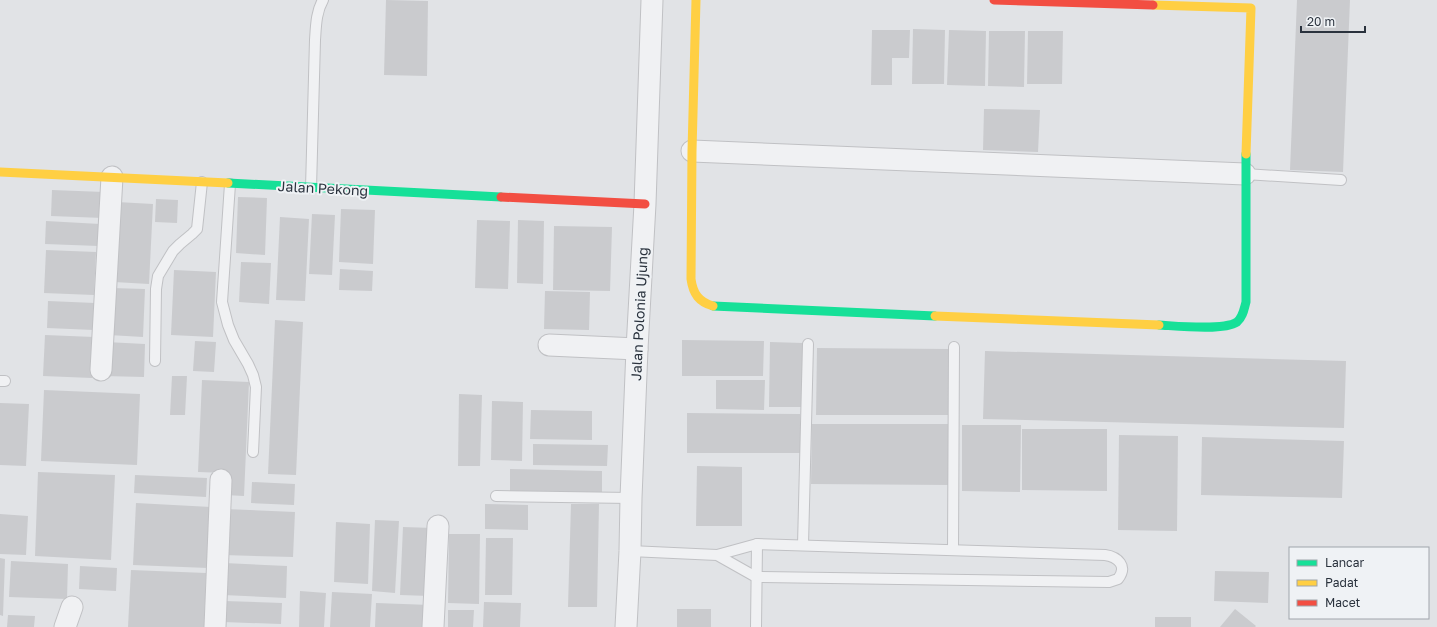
<svg xmlns="http://www.w3.org/2000/svg" width="1437" height="627" font-family="'Golos Text',sans-serif">
  <style>
    .building { fill: #cacbce }
    .lines { fill: none; stroke-linecap: round; stroke-linejoin: round }
    .lane-casing { stroke: #c0c1c4; stroke-width: 12 }
    .street-casing { stroke: #c0c1c4; stroke-width: 23 }
    .lane { stroke: #f0f1f3; stroke-width: 10 }
    .street { stroke: #f0f1f3; stroke-width: 21 }
    .fast { stroke: #16e098; stroke-width: 9 }
    .slow { stroke: #ffcf43; stroke-width: 9 }
    .jam { stroke: #f24e42; stroke-width: 9 }
    .labels { text-anchor: middle; dominant-baseline: central; stroke-width: 4; stroke-linejoin: round; paint-order: stroke }
    .street-label { font-size: 14px; fill: #2a323d; stroke: #eff2f5 }
  </style>
  <rect width="100%" height="100%" fill="#e1e3e6"/>
  <g class="building">
    <polygon points="386,0 428,1 427,76 384,75"/>
    <polygon points="1297,0 1350,0 1343,172 1290,170"/>
    <polygon points="913,29 945,30 944,84 912,84"/>
    <polygon points="872,30 910,30 909,58 892,58 892,85 871,85"/>
    <polygon points="949,30 986,31 985,86 947,85"/>
    <polygon points="989,31 1025,31 1024,87 988,86"/>
    <polygon points="1028,31 1063,31 1062,84 1027,84"/>
    <polygon points="984,109 1040,110 1038,152 983,150"/>
    <polygon points="52,190 104,192 103,218 51,216"/>
    <polygon points="238,197 267,198 265,255 236,253"/>
    <polygon points="156,199 178,200 177,223 155,222"/>
    <polygon points="117,202 153,204 149,284 114,282"/>
    <polygon points="341,209 375,210 373,264 339,262"/>
    <polygon points="312,214 335,215 332,275 309,274"/>
    <polygon points="280,217 309,219 305,301 276,300"/>
    <polygon points="477,220 510,221 508,289 475,288"/>
    <polygon points="518,220 544,221 543,284 517,283"/>
    <polygon points="46,221 100,224 99,246 45,244"/>
    <polygon points="554,226 612,227 610,291 553,290"/>
    <polygon points="46,250 96,252 94,295 44,293"/>
    <polygon points="241,262 271,263 269,304 239,302"/>
    <polygon points="340,269 373,271 372,291 339,290"/>
    <polygon points="174,270 216,272 213,337 171,335"/>
    <polygon points="111,288 145,289 143,337 109,335"/>
    <polygon points="545,291 590,292 589,330 544,329"/>
    <polygon points="48,301 95,303 94,330 47,328"/>
    <polygon points="275,320 303,322 296,475 268,474"/>
    <polygon points="45,335 94,337 92,378 43,376"/>
    <polygon points="682,340 764,341 763,376 682,376"/>
    <polygon points="195,341 216,342 214,372 193,371"/>
    <polygon points="106,342 145,344 144,377 104,376"/>
    <polygon points="770,342 803,343 802,407 769,407"/>
    <polygon points="817,348 951,349 950,415 816,415"/>
    <polygon points="985,351 1346,361 1344,428 983,419"/>
    <polygon points="172,376 187,376 185,415 170,415"/>
    <polygon points="202,380 249,382 244,496 225,495 226,473 198,472"/>
    <polygon points="716,380 765,380 764,410 716,409"/>
    <polygon points="44,390 140,394 137,465 41,461"/>
    <polygon points="459,394 482,395 480,466 458,466"/>
    <polygon points="492,401 523,402 522,461 491,460"/>
    <polygon points="0,403 29,404 26,466 0,465"/>
    <polygon points="531,410 592,411 592,440 530,439"/>
    <polygon points="687,413 800,414 800,453 687,453"/>
    <polygon points="812,424 951,424 950,485 811,484"/>
    <polygon points="962,425 1021,425 1020,492 962,491"/>
    <polygon points="1022,429 1107,429 1107,491 1022,490"/>
    <polygon points="1119,435 1178,436 1177,531 1118,530"/>
    <polygon points="1202,437 1344,441 1342,498 1201,495"/>
    <polygon points="533,444 608,445 607,466 533,465"/>
    <polygon points="697,466 742,467 742,526 696,526"/>
    <polygon points="510,469 602,471 602,493 510,491"/>
    <polygon points="38,472 115,475 111,560 35,556"/>
    <polygon points="135,475 207,478 206,497 134,493"/>
    <polygon points="252,482 295,484 294,505 251,503"/>
    <polygon points="136,503 211,507 208,568 133,565"/>
    <polygon points="485,504 528,505 528,530 485,529"/>
    <polygon points="571,504 599,504 597,607 568,607"/>
    <polygon points="225,509 295,512 293,557 223,555"/>
    <polygon points="0,514 28,516 26,555 0,554"/>
    <polygon points="375,520 399,521 395,593 372,591"/>
    <polygon points="336,522 370,524 368,584 334,582"/>
    <polygon points="403,527 433,528 430,596 400,595"/>
    <polygon points="449,534 480,534 479,604 448,603"/>
    <polygon points="486,538 513,538 512,595 485,595"/>
    <polygon points="0,558 5,559 3,616 0,615"/>
    <polygon points="11,561 68,564 67,599 9,597"/>
    <polygon points="224,563 287,566 286,598 223,595"/>
    <polygon points="80,566 117,568 116,591 79,589"/>
    <polygon points="131,570 206,573 204,627 128,627"/>
    <polygon points="1215,571 1269,572 1268,603 1214,601"/>
    <polygon points="300,591 326,593 324,627 299,627"/>
    <polygon points="332,592 372,594 370,627 330,627"/>
    <polygon points="224,601 282,603 281,624 223,622"/>
    <polygon points="484,602 521,603 520,627 483,627"/>
    <polygon points="376,603 430,605 429,627 375,627"/>
    <rect x="677" y="609" width="34" height="18"/>
    <polygon points="1235,609 1256,626 1255,627 1220,627"/>
    <polygon points="448,610 474,610 473,627 448,627"/>
    <polygon points="8,615 35,616 34,627 7,627"/>
    <rect x="1155" y="617" width="36" height="10"/>
  </g>
  <g class="lines">
    <defs>
      <g id="lane">
        <polyline points="1245,174 1341,180"/>
        <polyline points="230,184 222,302 228,325 234,340 248,364 253,375 256,387 253,452"/>
        <path d="M311,188L315,40C316,26 316,12 323,0"/>
        <polyline points="155,361 156,289 158,276 173,251 180,244 192,234 197,229 202,182"/>
        <polyline points="0,381 5,381"/>
        <polyline points="496,496 631,498"/>
        <polyline points="803,545 808,344"/>
        <polyline points="953,550 954,347"/>
        <path d="M630,551L717,555L757,544L1105,555C1118,557 1128,566 1118,579L1109,582L756,577L717,555"/>
        <polyline points="756,627 757,544"/>
      </g>
      <g id="street">
        <polyline points="692,151 1245,174"/>
        <polyline points="549,345 637,349"/>
        <polyline points="101,370 112,177"/>
        <polyline points="65,627 72,607"/>
        <polyline points="215,627 221,480"/>
        <polyline points="433,627 438,526"/>
        <polyline points="626,627 630,551 631,498 637,349 645,204 652,0"/>
      </g>
    </defs>
    <use href="#lane" class="lane-casing"/>
    <use href="#street" class="street-casing"/>
    <use href="#lane" class="lane"/>
    <use href="#street" class="street"/>
    <g class="fast">
      <polyline points="228,183 501,197"/>
      <polyline points="713,306 935,316"/>
      <path d="M1159,325C1177,326 1224,331 1237,322C1243,317 1244,309 1246,302V154"/>
    </g>
    <g class="slow">
      <path d="M696,0L692,151L691,279C693,294 699,302 713,306"/>
      <polyline points="1153,5 1251,8 1246,154"/>
      <polyline points="0,172 228,183"/>
      <polyline points="935,316 1159,325"/>
    </g>
    <g class="jam">
      <polyline points="994,0 1153,5"/>
      <polyline points="501,197 645,204"/>
    </g>
  </g>
  <g class="labels">
    <g class="street-label">
      <text transform="translate(323 188) rotate(3)">Jalan Pekong</text>
      <text transform="translate(639 314) rotate(-87)">Jalan Polonia Ujung</text>
    </g>
  </g>
  <rect x="1289" y="547" width="140" height="72" fill="#eff2f5" stroke="#a0a5ab"/>
  <rect x="1297" y="560" width="20" height="6" fill="#16e098" stroke="#a0a5ab"/>
  <text x="1325" y="567" font-size="12" fill="#2a323d">Lancar</text>
  <rect x="1297" y="580" width="20" height="6" fill="#ffcf43" stroke="#a0a5ab"/>
  <text x="1325" y="587" font-size="12" fill="#2a323d">Padat</text>
  <rect x="1297" y="600" width="20" height="6" fill="#f24e42" stroke="#a0a5ab"/>
  <text x="1325" y="607" font-size="12" fill="#2a323d">Macet</text>
  <path d="M1301 26v6h64v-6" fill="none" stroke="#2a323d" stroke-width="2"/>
  <text x="1307" y="26" font-size="12" fill="#2a323d" stroke="#eff2f5" stroke-width="3" paint-order="stroke">20 m</text>
</svg>
